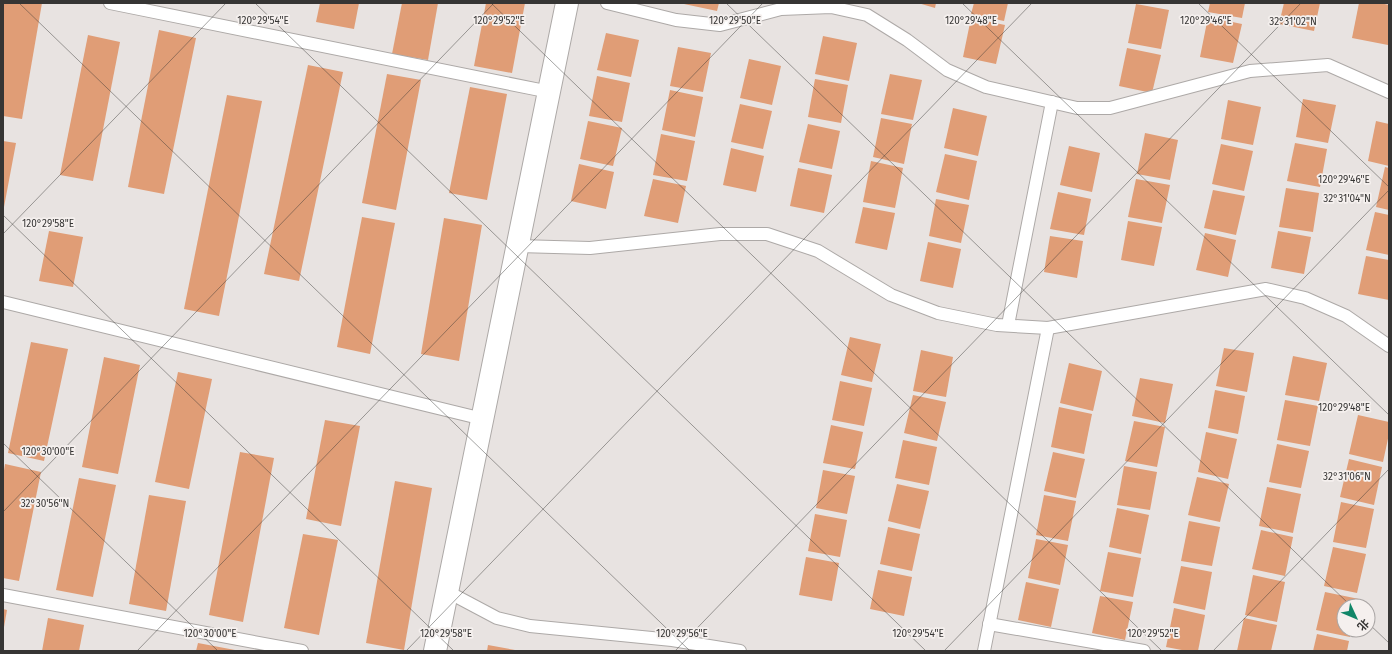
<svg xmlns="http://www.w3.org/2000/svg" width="1392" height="654" font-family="'Fira Sans','Noto Sans SC',sans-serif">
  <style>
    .building { fill: #e09d76 }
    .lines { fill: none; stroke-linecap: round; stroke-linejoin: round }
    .lane-casing { stroke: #ada9a7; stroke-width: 14 }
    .street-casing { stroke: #ada9a7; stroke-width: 24 }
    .lane { stroke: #fff; stroke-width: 12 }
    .street { stroke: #fff; stroke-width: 22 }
    .ticks { fill: none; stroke: #363534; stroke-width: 1; stroke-opacity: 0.45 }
    .ticks-label { font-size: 10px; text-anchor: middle; fill: #363534; stroke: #f5f0ee; stroke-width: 3.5; stroke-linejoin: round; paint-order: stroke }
  </style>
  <rect width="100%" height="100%" fill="#e8e3e1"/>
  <g class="building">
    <polygon points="3,3 42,3 22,119 3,116"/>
    <polygon points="320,3 359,3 354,29 316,22"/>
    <polygon points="402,3 438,3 428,60 392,54"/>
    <polygon points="486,3 525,3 512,73 474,66"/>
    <polygon points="684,3 719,3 717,11 684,4"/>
    <polygon points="918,3 936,3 935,8"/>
    <polygon points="974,3 1008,3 1004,21 971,14"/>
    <polygon points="1210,3 1245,3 1242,18 1208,12"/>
    <polygon points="1284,3 1320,3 1314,31 1279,24"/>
    <polygon points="1359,3 1380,3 1389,5 1388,45 1352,38"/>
    <polygon points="1136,4 1169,10 1161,49 1128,43"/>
    <polygon points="1208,17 1242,24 1233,63 1200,57"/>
    <polygon points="971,18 1005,25 996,64 963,57"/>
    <polygon points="159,30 196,38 164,194 128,187"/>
    <polygon points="606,33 639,40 631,77 597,70"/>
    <polygon points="88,35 120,42 93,181 60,175"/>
    <polygon points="823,36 857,43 849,81 815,74"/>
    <polygon points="678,47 711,53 703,92 670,86"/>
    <polygon points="1127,48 1161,55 1152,93 1119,86"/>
    <polygon points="749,59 781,66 772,105 740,98"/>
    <polygon points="308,65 343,72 299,281 264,274"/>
    <polygon points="387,74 421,80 396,210 362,203"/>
    <polygon points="890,74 922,80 913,120 881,114"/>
    <polygon points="597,76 630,83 622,122 589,116"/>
    <polygon points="815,79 848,85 841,123 808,117"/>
    <polygon points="470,87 507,94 487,200 449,193"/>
    <polygon points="670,90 703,97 695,137 662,130"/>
    <polygon points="227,95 262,101 219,316 184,309"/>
    <polygon points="1303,99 1336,105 1328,143 1296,137"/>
    <polygon points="1228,100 1261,107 1253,145 1221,139"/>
    <polygon points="740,104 772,111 763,149 731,142"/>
    <polygon points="953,108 987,116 978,156 944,148"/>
    <polygon points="881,118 912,124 904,164 873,157"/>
    <polygon points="588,121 622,128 613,166 580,159"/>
    <polygon points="1376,121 1389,124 1389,166 1368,161"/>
    <polygon points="808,124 840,131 832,169 799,162"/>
    <polygon points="1145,133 1178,140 1170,180 1137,174"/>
    <polygon points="661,134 695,141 687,181 653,175"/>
    <polygon points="3,141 16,143 4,207 3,207"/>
    <polygon points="1295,143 1327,149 1320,187 1287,181"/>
    <polygon points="1221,144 1253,151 1244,191 1212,184"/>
    <polygon points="1069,146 1100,153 1092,192 1060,185"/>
    <polygon points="731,148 764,156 756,192 723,185"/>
    <polygon points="945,154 977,161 969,200 936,192"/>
    <polygon points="871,161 903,168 895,208 863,202"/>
    <polygon points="579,164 614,172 606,209 571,201"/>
    <polygon points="1385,167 1389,168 1389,210 1376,207"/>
    <polygon points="798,168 832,175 824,213 790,206"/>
    <polygon points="653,179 686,186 678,223 644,216"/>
    <polygon points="1136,179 1170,185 1162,223 1128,217"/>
    <polygon points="1286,188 1319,193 1313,232 1279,227"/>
    <polygon points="1213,190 1245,196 1236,235 1204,228"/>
    <polygon points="1058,192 1091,199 1084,235 1050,229"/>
    <polygon points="936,199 969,205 961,243 929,236"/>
    <polygon points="863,207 895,213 887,250 855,243"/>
    <polygon points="1375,212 1389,215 1389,255 1366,250"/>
    <polygon points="362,217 395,223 370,354 337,347"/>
    <polygon points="444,218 482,225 459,361 421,354"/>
    <polygon points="1128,221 1162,227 1154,266 1121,260"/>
    <polygon points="49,231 83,237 73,287 39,281"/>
    <polygon points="1278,231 1311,237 1304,274 1271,268"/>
    <polygon points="1205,233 1236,240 1228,277 1196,270"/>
    <polygon points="1050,236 1083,241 1077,278 1044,272"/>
    <polygon points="928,242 961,249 953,288 920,281"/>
    <polygon points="1366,256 1389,260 1389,300 1358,294"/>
    <polygon points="850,337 881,344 872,382 841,375"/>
    <polygon points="31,342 68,349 44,461 8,453"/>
    <polygon points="1224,348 1254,353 1247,392 1216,386"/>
    <polygon points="921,350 953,357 946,397 913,391"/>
    <polygon points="1293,356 1327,363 1319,401 1285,395"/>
    <polygon points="104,357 140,365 118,474 82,467"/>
    <polygon points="1069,363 1102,371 1093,411 1060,403"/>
    <polygon points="178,372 212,379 189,489 155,482"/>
    <polygon points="1140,378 1173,384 1165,423 1132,416"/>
    <polygon points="840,381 872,388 864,426 832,420"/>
    <polygon points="1215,390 1245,396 1238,434 1208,428"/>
    <polygon points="913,395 946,402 937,441 904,433"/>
    <polygon points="1285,400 1318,406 1310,446 1277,440"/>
    <polygon points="1059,407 1092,414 1084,454 1051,447"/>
    <polygon points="1358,415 1389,422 1389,434 1383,462 1349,454"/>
    <polygon points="325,420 360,426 341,526 306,519"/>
    <polygon points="1134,421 1165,427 1157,467 1125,461"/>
    <polygon points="831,425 863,432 855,469 823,463"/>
    <polygon points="1206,432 1237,439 1228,479 1198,472"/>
    <polygon points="903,440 937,447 929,485 895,478"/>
    <polygon points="1277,444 1309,451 1301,488 1269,482"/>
    <polygon points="240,452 274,458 243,622 209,615"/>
    <polygon points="1053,452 1085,459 1076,498 1044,491"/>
    <polygon points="1349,459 1382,467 1374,505 1340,497"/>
    <polygon points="5,464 41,472 19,581 3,578 3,477"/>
    <polygon points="1124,466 1157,472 1150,510 1117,505"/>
    <polygon points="823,470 855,476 847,514 816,508"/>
    <polygon points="1197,477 1229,484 1220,522 1188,515"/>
    <polygon points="79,478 116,485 93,597 56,590"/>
    <polygon points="395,481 432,488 404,650 366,643"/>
    <polygon points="897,484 929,491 920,529 888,521"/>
    <polygon points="1267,487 1301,494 1293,533 1259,526"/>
    <polygon points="149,495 186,501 166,611 129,604"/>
    <polygon points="1044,495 1076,501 1068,541 1036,535"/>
    <polygon points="1341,502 1374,509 1366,548 1333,542"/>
    <polygon points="1117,508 1149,515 1141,554 1109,547"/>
    <polygon points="815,514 847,520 840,557 808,551"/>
    <polygon points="1189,521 1220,527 1212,566 1181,561"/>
    <polygon points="888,527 920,534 912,571 880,564"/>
    <polygon points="1261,530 1293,537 1285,576 1252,569"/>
    <polygon points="303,534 338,540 319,635 284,628"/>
    <polygon points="1036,539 1068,545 1060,585 1028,578"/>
    <polygon points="1333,547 1366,554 1357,593 1324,586"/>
    <polygon points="1108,552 1141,558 1133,597 1100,591"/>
    <polygon points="806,557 839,563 832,601 799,595"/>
    <polygon points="1181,566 1212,572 1205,610 1173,603"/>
    <polygon points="878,570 912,577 904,616 870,609"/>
    <polygon points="1253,575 1285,582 1277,622 1245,615"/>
    <polygon points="1026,582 1059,589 1051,627 1018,620"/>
    <polygon points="1325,592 1359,599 1357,606 1344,606 1344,630 1352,630 1350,637 1316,630"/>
    <polygon points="1100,596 1133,602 1125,640 1092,633"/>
    <polygon points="1174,608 1205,615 1198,651 1187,651 1166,647"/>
    <polygon points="3,609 7,610 4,627 3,627"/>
    <polygon points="48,618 84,625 79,651 42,651"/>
    <polygon points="1244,618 1277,625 1271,651 1237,651"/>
    <polygon points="1317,634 1349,641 1347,651 1313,651"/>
    <polygon points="198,643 235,650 235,651 196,651"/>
    <polygon points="488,645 515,650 515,651 487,651"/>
  </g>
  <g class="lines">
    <defs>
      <g id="lane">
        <polyline points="110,3 550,92"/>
        <polyline points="607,3 676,20 720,25 781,9 831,7 867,15 907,40 947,70 986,87 1077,108 1110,108 1250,71 1328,65 1389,92"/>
        <polyline points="518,246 590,248 720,234 767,234 818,251 891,295 938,313 997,325 1048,328 1266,289 1305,298 1346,316 1389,346"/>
        <polyline points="3,302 483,419"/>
        <polyline points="1008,325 1052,102"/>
        <polyline points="448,592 497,618 530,626 672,640 740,651"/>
        <polyline points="3,595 302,651"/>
        <polyline points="989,624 1144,651"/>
        <polyline points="984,651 1048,328"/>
      </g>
      <polyline id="street" points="435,651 567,3"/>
    </defs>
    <use href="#lane" class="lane-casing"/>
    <use href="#street" class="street-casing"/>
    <use href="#lane" class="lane"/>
    <use href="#street" class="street"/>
  </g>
  <path class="ticks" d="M19,3L690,651M255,3L926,651M491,3L1162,651M726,3L1351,606M962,3L1389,415M1198,3L1389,187M3,215L454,651M3,234L226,3M3,443L218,651M3,512L494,3M1368,623L1389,643M137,651L763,3M406,651L1032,3M675,651L1301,3M944,651L1389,190M1213,651L1389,469"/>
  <g class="ticks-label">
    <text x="263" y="24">120°29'54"E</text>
    <text x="499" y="24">120°29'52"E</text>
    <text x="735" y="24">120°29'50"E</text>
    <text x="971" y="24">120°29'48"E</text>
    <text x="1206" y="24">120°29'46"E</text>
    <text x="1293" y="25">32°31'02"N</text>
    <text x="1344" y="183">120°29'46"E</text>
    <text x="1347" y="202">32°31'04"N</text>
    <text x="48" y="227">120°29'58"E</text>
    <text x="1344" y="411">120°29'48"E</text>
    <text x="48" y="455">120°30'00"E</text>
    <text x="1347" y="480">32°31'06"N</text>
    <text x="45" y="507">32°30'56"N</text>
    <text x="210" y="637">120°30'00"E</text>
    <text x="446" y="637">120°29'58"E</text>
    <text x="682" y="637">120°29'56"E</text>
    <text x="918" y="637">120°29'54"E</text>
    <text x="1153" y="637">120°29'52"E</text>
  </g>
  <rect width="1392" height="654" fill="none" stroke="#363534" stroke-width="8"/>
  <g transform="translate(1356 618) rotate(134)"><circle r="19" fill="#f5f0ee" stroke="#a9a5a4"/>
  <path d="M0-3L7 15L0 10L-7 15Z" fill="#108667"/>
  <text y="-6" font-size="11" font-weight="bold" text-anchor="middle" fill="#363534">北</text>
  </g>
</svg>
